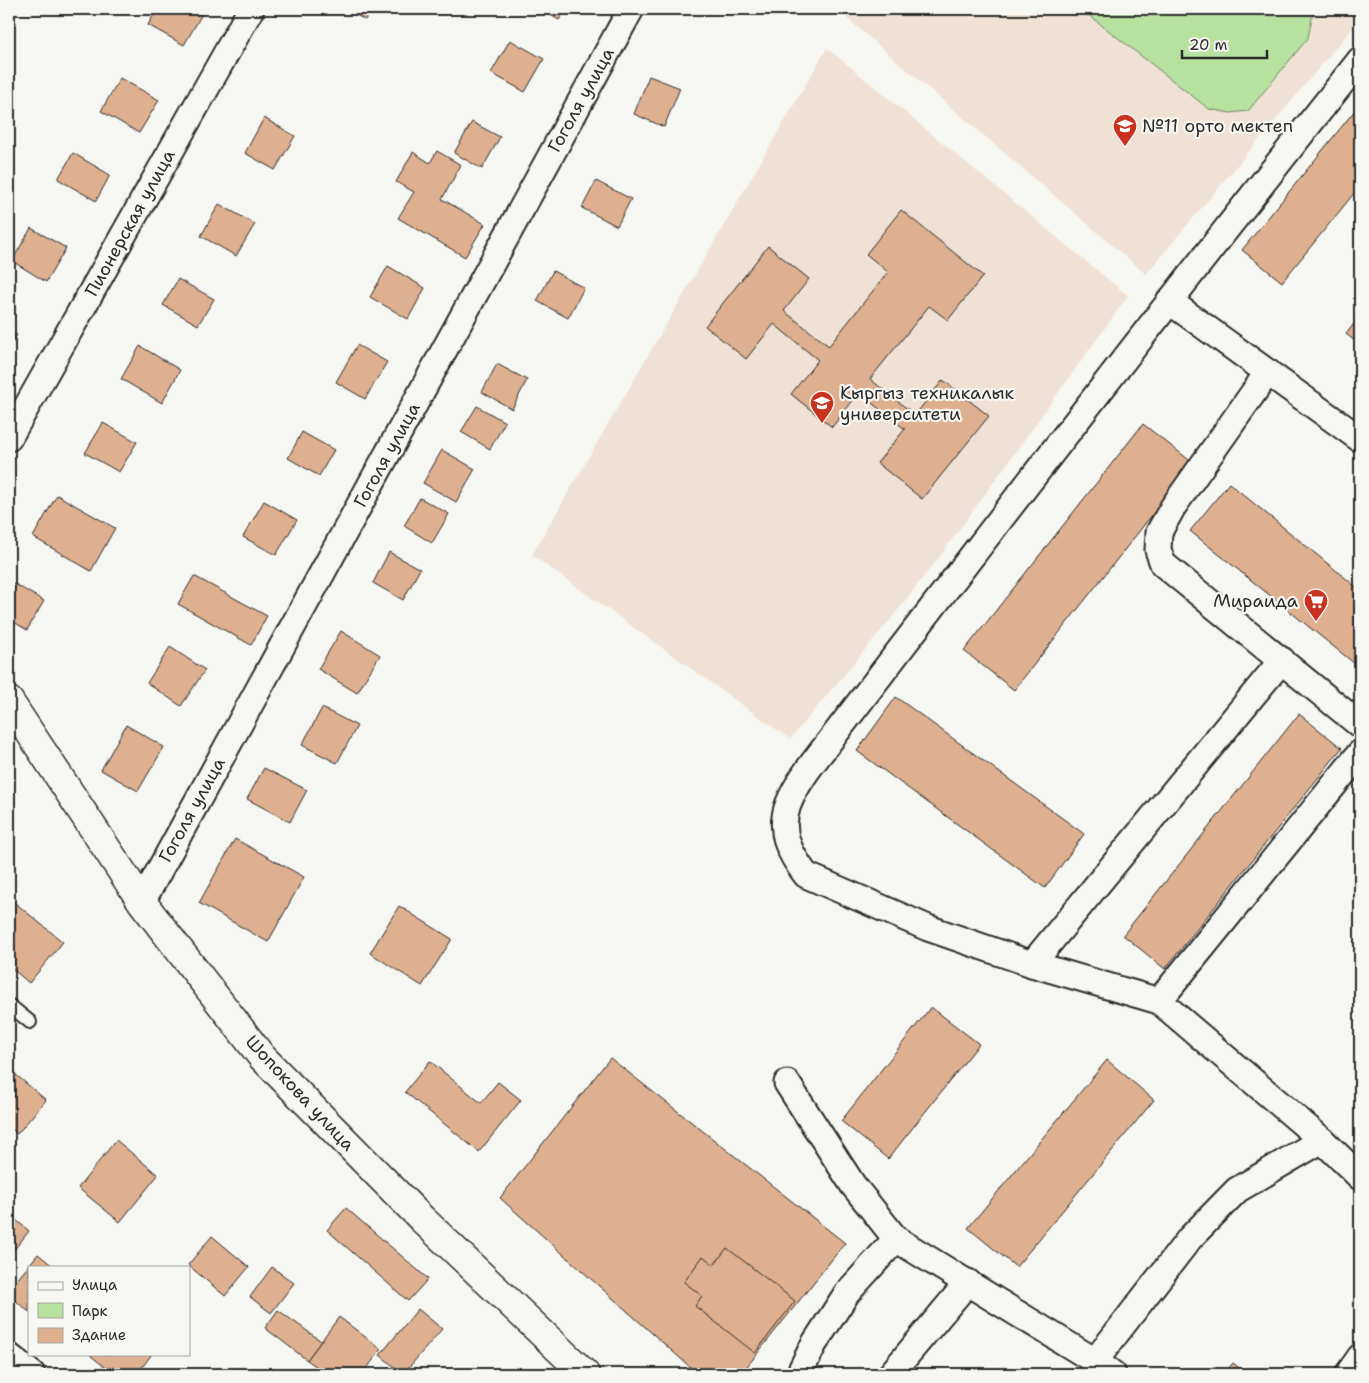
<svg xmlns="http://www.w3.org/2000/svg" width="1369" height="1383" font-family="'Shantell Sans',sans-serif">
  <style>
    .built { fill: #efe1d4 }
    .green { fill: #b6e19e; stroke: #708664 }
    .building { fill: #deb08f; stroke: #2b2b2b }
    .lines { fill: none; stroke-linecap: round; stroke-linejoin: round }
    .service-casing { stroke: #2b2b2b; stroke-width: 16 }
    .minor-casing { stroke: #2b2b2b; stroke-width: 29 }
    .tertiary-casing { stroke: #2b2b2b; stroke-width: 31 }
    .service { stroke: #f6f6f2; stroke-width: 12 }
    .minor { stroke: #f6f6f2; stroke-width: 25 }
    .tertiary { stroke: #f6f6f2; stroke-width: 28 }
    .labels { text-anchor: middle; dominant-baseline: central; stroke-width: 4.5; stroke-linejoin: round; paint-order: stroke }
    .street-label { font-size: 18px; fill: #2b2b2b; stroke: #f6f6f2 }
    .poi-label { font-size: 18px; fill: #2b2b2b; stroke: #f6f6f2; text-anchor: start }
  </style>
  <rect width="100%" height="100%" fill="#f6f6f2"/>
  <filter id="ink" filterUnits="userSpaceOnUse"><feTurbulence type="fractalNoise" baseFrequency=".02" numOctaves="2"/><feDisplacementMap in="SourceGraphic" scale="10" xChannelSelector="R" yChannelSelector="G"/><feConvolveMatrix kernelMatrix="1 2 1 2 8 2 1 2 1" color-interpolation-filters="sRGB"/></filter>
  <g filter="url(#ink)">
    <g class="built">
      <polygon points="836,9 1360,9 1360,19 1146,274"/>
      <polygon points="827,48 1128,296 943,552 890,620 790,739 532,555"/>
    </g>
    <polygon class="green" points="1081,9 1312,9 1313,12 1308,38 1248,111 1230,113 1209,109"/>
    <g class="building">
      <polygon points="157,9 193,9 202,14 184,45 148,25"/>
      <polygon points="345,9 372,9 365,20"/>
      <polygon points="540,9 566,9 559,20"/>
      <polygon points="510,40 544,59 525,92 491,73"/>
      <polygon points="649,76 680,88 664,127 634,114"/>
      <polygon points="120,78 159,100 139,133 101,111"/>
      <polygon points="1360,104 1360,186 1282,282 1242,250"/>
      <polygon points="264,118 295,136 275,170 245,153"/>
      <polygon points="472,122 500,137 482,169 454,153"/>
      <polygon points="437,151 461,165 442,199 485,224 465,257 398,218 414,192 396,182 413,152 430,163"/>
      <polygon points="73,153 110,175 96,201 58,179"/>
      <polygon points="596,181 631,199 617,226 582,208"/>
      <polygon points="219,204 255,224 236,256 201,236"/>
      <polygon points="901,210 983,276 948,320 929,306 870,379 915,415 943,380 989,416 922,499 877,463 905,429 859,393 832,427 791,394 818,360 774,324 746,359 705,326 768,246 809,279 784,311 829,346 888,272 866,254"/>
      <polygon points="31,228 66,248 46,282 12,261"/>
      <polygon points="388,266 425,288 408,319 370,297"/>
      <polygon points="553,271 584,288 568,318 537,301"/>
      <polygon points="178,279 214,299 198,325 163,305"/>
      <polygon points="1360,316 1360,345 1346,334"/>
      <polygon points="9,330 17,335 9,349"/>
      <polygon points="357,345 387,362 365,399 336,382"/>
      <polygon points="140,346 180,370 162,403 121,379"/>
      <polygon points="497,364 527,380 512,409 482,392"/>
      <polygon points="477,406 505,422 490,449 461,432"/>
      <polygon points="103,423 137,442 119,472 85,453"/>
      <polygon points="1143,424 1193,463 1014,690 964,651"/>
      <polygon points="302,432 334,450 319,476 288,458"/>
      <polygon points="442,450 475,469 456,502 423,483"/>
      <polygon points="1229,483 1360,590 1360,668 1190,531"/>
      <polygon points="57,495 115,528 91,571 33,537"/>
      <polygon points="420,498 449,514 432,543 404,526"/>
      <polygon points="264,501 297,520 276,555 243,537"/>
      <polygon points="389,552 420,569 403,600 373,583"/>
      <polygon points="194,576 267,616 251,645 178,604"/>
      <polygon points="13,583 44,601 27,630 9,619 9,591"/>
      <polygon points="341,631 380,655 357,693 318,669"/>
      <polygon points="170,647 205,670 181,706 147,683"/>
      <polygon points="896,697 1084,834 1045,888 857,751"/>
      <polygon points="322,708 357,726 337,763 302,745"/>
      <polygon points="1299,714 1342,748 1165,969 1123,935"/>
      <polygon points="126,725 164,747 138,791 101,770"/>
      <polygon points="264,768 307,790 290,822 247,799"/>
      <polygon points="235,839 304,877 268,942 199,903"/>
      <polygon points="9,898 63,942 29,983 9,966"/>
      <polygon points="399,906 452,939 422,986 370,953"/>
      <polygon points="931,1007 979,1044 888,1159 841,1121"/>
      <polygon points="610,1058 845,1243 741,1374 698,1374 500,1198"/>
      <polygon points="1107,1060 1154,1100 1016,1267 968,1228"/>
      <polygon points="430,1061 481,1103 498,1082 521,1100 479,1152 405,1092"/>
      <polygon points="9,1069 46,1100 17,1134 9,1126"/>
      <polygon points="116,1140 158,1175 120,1222 78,1188"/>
      <polygon points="346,1208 428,1279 408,1301 327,1230"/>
      <polygon points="9,1214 29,1231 9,1256"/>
      <polygon points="212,1236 249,1267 225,1296 188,1265"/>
      <polygon points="727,1248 795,1301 755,1353 695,1306 702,1296 684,1282 703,1256 714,1265"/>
      <polygon points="38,1254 54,1267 29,1267 29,1312 9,1295 9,1290"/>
      <polygon points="272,1267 294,1283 271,1313 250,1297"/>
      <polygon points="418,1309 442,1329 403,1374 380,1355"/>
      <polygon points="278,1310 321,1341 307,1360 265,1328"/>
      <polygon points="339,1317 381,1349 363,1374 327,1374 307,1360"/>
      <polygon points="92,1354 152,1354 137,1374 114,1374 91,1356"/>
      <polygon points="1233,1363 1247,1374 1224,1374"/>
      <polygon points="376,1369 382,1374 372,1374"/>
    </g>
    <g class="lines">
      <defs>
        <polyline id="service" points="9,1005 30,1022"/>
        <g id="minor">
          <path d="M1360,60C1220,236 1082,413 945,591C910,637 874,683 839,729C821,753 799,777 788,805C778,832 790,854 806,875L928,928L1032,964L1159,1001L1322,1140L1360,1177"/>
          <polyline points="1169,301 1360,439"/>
          <polyline points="1268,372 1173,507 1159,532 1158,550 1163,564 1360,725"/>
          <polyline points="9,438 251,9"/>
          <polyline points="142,902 631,9"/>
          <polyline points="1032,964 1282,660"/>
          <polyline points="1159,1001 1360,753"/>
          <polyline points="787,1083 853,1185 896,1239 1095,1361 1113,1374"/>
          <polyline points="9,1356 32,1374"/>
          <polyline points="1095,1361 1190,1238 1237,1190 1322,1140"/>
          <polyline points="799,1374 814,1344 847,1293 896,1239"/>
          <polyline points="891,1374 968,1282"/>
          <polyline points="1348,1374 1360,1357"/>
        </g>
        <polyline id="tertiary" points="9,701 142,902 262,1057 422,1219 585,1374"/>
      </defs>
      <use href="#service" class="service-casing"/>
      <use href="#minor" class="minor-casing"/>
      <use href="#tertiary" class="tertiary-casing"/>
      <use href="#service" class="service"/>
      <use href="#minor" class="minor"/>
      <use href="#tertiary" class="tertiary"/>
    </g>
  </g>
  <defs>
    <symbol id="school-pin" viewBox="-11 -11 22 30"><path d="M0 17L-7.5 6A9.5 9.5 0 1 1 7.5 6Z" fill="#c8321e" stroke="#f6f6f2"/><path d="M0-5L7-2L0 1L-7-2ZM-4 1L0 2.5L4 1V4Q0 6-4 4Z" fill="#fff"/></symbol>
    <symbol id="university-pin" viewBox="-11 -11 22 30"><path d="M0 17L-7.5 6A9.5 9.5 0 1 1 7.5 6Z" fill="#c8321e" stroke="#f6f6f2"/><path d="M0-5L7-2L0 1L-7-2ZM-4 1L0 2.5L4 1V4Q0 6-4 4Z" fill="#fff"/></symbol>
    <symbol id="supermarket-pin" viewBox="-11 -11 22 30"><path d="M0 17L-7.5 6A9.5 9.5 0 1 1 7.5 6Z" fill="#c8321e" stroke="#f6f6f2"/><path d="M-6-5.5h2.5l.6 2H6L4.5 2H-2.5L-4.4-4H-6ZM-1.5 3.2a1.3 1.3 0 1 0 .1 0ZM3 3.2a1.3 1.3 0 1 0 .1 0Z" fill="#fff"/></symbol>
  </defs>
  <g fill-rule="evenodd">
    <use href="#school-pin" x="1111" y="112" width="28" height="38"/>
    <use href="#university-pin" x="808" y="389" width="28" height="38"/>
    <use href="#supermarket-pin" x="1302" y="587" width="28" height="38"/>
  </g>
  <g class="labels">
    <g class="street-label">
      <text transform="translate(581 100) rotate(-61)">Гоголя улица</text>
      <text transform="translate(130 223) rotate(-61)">Пионерская улица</text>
      <text transform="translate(387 455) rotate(-61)">Гоголя улица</text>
      <text transform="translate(192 810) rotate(-61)">Гоголя улица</text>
      <text transform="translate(300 1093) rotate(47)">Шопокова улица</text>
    </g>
    <g class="poi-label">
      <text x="1142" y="126">№11 орто мектеп</text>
      <text x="840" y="393">Кыргыз техникалык<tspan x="840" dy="21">университети</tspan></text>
      <text x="1298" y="601" text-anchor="end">Мираида</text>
    </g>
  </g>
  <rect width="1369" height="1383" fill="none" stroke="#f6f6f2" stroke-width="30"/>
  <rect x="15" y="15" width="1339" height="1353" fill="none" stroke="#2b2b2b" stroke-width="2" filter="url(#ink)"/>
  <rect x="28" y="1266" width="162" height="90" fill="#f6f6f2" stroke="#a5a5a2"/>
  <rect x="38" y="1282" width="25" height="8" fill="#f6f6f2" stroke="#a5a5a2"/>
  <text x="72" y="1290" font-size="15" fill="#2b2b2b">Улица</text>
  <rect x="38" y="1303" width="25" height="15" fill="#b6e19e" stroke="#a5a5a2"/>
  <text x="72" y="1316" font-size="15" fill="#2b2b2b">Парк</text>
  <rect x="38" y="1328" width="25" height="15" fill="#deb08f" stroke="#a5a5a2"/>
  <text x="72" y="1340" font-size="15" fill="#2b2b2b">Здание</text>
  <path d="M1182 50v8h85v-8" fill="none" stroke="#2b2b2b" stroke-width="2.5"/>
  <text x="1189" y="50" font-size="15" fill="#2b2b2b" stroke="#f6f6f2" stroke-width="4" paint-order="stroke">20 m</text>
</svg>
